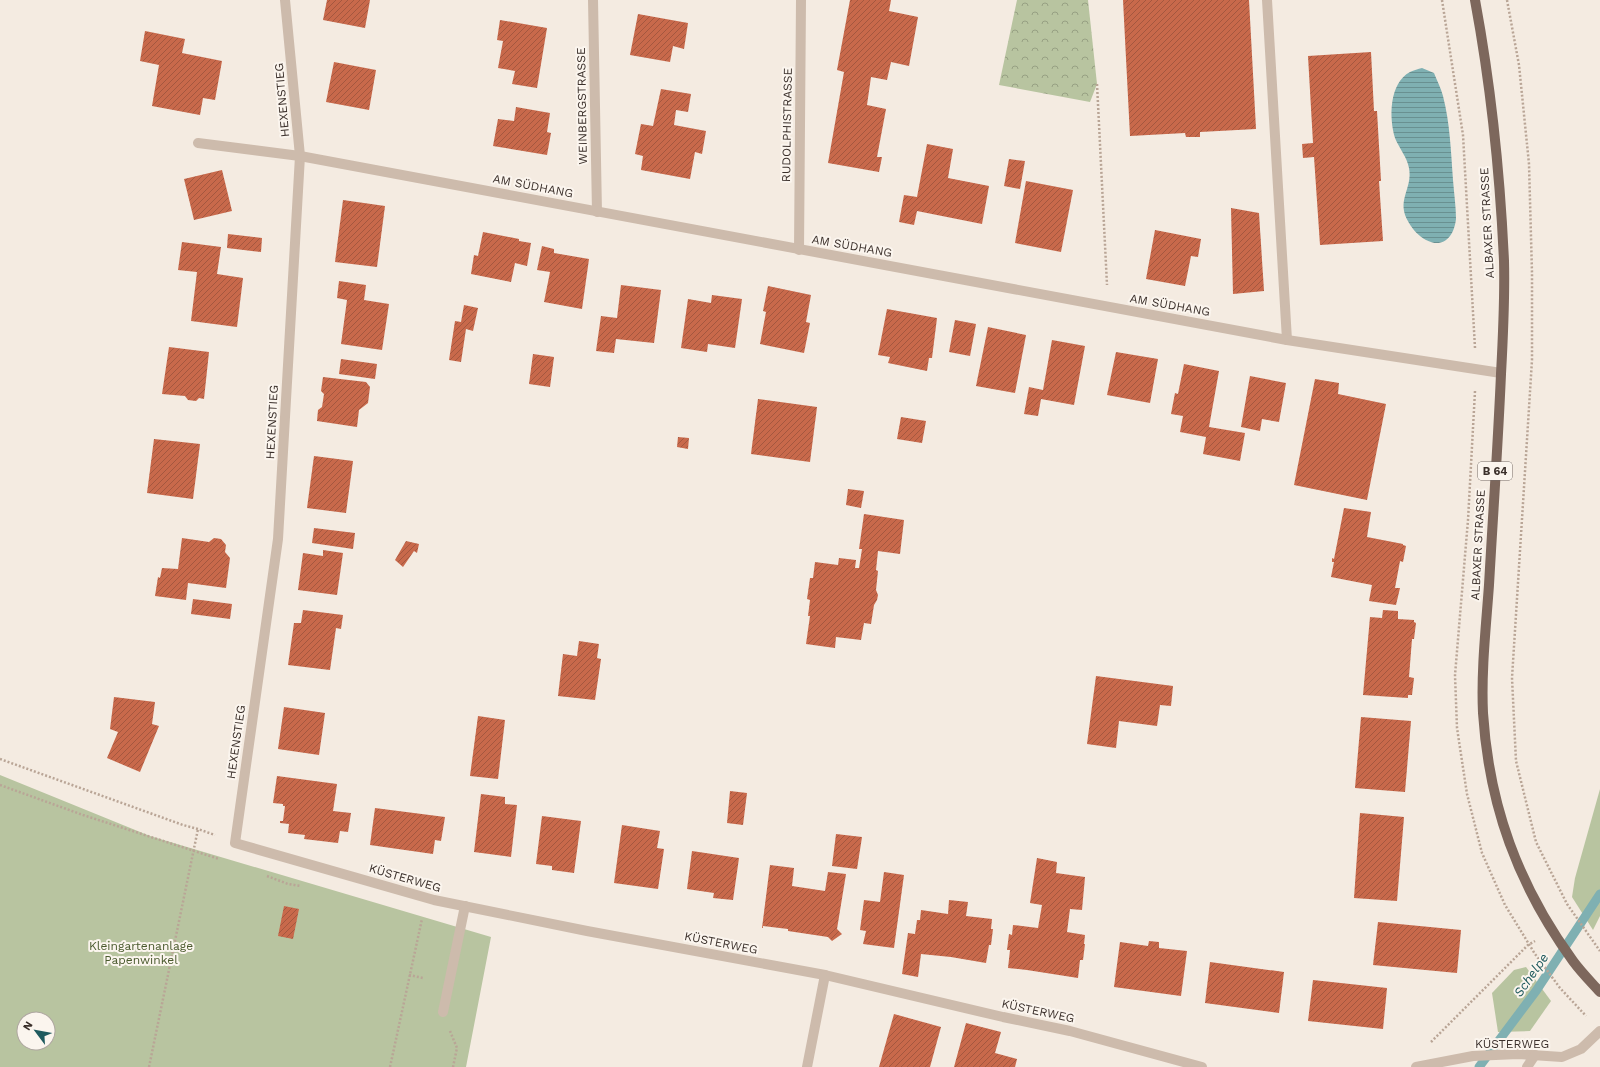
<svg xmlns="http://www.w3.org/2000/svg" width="1600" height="1067" font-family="'Work Sans',sans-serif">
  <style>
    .green { fill: #b8c4a0; fill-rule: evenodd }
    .park { fill: url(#park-crowns) }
    .water { fill: url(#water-rules) }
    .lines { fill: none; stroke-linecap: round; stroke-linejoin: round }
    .stream { stroke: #7fb0b2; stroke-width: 9 }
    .building { fill: url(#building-hatch) }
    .path { stroke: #b9a596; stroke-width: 2.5; stroke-dasharray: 2 2; stroke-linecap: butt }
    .minor { stroke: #cdbbac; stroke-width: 10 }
    .major { stroke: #7d675c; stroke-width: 10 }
    .labels { text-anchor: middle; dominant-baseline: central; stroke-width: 4; stroke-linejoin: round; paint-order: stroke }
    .shield { fill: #fbf5ee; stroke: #756b66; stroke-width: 1 }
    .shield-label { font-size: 11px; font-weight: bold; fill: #3b302b }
    .street-label { font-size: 12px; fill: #3b302b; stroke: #fbf5ee }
    .park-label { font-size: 12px; fill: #4a5a2e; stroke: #fbf5ee }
    .water-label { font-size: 13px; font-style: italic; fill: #1f5a5e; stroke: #fbf5ee }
  </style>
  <defs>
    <pattern id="park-crowns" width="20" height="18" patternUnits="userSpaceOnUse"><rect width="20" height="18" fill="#b8c4a0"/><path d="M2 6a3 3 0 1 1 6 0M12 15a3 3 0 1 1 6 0" fill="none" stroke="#97a083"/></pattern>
    <pattern id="water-rules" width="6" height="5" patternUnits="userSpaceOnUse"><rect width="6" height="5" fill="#7fb0b2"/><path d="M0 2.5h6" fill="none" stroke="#699091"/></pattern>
    <pattern id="building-hatch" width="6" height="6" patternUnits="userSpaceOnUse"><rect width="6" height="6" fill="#c8694b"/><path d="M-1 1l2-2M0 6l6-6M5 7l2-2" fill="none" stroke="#a4573f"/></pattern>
  </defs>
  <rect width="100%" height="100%" fill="#f4ebe1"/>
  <g class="green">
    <path d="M0,775L150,836L491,937L466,1067H0ZM24,1019H48V1043H24Z"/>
    <polygon points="1600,789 1600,916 1593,930 1572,897 1575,878"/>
    <polygon points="1526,967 1551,1001 1530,1031 1498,1032 1492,993 1514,970"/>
  </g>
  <polygon class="park" points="1017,0 1088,0 1097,84 1090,102 999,85"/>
  <path class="water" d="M1422,68L1434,73C1437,81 1441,88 1443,96C1450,123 1451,152 1453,180C1454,193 1456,207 1456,219C1454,237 1443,249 1426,240C1419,236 1413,230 1409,223C1395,200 1413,190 1409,168C1407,157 1399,148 1395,138C1389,118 1389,83 1410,72C1414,70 1418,69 1422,68Z"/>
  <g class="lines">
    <polyline class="stream" points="1479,1067 1536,991 1600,894"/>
  </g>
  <g class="building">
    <polygon points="327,0 370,0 365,28 323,20"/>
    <polygon points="850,0 891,0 889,11 918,17 909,66 891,62 887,80 871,77 867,105 886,109 877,157 882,157 879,172 828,163 844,72 837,70"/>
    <polygon points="1123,0 1249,0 1256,129 1200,132 1200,137 1186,137 1185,133 1130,136"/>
    <polygon points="638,14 688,23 684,49 673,46 670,62 630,55"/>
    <polygon points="500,20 547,28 537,88 512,84 515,71 498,68 503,41 497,40"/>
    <polygon points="145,31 185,39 182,53 222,61 215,100 203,98 200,115 152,106 159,65 140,61"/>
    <polygon points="1371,52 1374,111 1377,111 1381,181 1379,181 1383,241 1320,245 1314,157 1303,158 1302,144 1313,143 1308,56"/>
    <polygon points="334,62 376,70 369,110 326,102"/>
    <polygon points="661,89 691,94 688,112 676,110 674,125 706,131 702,154 695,152 690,179 641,170 643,156 635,154 641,124 653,126"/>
    <polygon points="516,107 550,113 547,132 551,133 547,155 493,146 498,119 514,121"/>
    <polygon points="927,144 953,149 948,178 989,186 982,224 917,211 914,225 899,222 904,195 917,197"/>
    <polygon points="1009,159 1025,161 1020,189 1004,186"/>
    <polygon points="222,170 232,211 194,220 184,179"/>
    <polygon points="1026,181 1073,190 1061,252 1015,243"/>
    <polygon points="343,200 385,206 377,267 335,262"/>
    <polygon points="1231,208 1259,213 1264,291 1233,294"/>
    <polygon points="1155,230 1201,239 1198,257 1191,256 1185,286 1146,279"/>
    <polygon points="483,232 519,239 519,241 531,243 527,266 515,263 511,282 471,274 474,255 478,256"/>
    <polygon points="228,234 262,238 261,252 227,248"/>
    <polygon points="182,242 221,247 217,274 243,278 237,327 191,321 197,272 178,270"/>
    <polygon points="542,246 554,249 554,253 589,259 582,309 544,302 550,272 537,270"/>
    <polygon points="339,281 366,285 364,300 389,304 382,350 341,344 347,300 337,298"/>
    <polygon points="621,285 661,290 654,343 616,339 614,353 596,351 601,316 617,318"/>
    <polygon points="768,286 811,295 806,322 810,323 804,353 760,344 766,312 763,311"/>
    <polygon points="712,295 742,299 735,348 708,344 707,352 681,348 688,299 711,303"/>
    <polygon points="464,305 478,308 473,331 466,329 461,362 449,360 455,321 461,322"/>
    <polygon points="887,309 937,318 932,358 929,358 927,371 888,363 890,357 878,355"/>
    <polygon points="955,320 976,324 970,356 949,352"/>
    <polygon points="988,327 1026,335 1015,393 976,386"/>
    <polygon points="1052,340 1085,346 1074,405 1041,399 1038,416 1024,414 1029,387 1043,390"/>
    <polygon points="169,347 209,352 204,399 199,398 196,401 188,400 185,396 162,394"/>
    <polygon points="1116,352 1158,359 1150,403 1107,395"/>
    <polygon points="533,354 554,357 550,387 529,384"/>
    <polygon points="341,359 377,364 375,379 339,374"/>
    <polygon points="1184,364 1219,371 1209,427 1245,433 1240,461 1203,454 1206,437 1180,432 1183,416 1171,414 1175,393 1178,394"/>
    <polygon points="1250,376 1286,383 1279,422 1262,419 1260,431 1241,427"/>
    <polygon points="323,377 366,382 370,387 368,403 359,410 357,427 317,421 318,410 322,407 324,394 321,391"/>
    <polygon points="1315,379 1339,383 1338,394 1386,404 1367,500 1294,485"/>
    <polygon points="758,399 817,407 810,462 751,454"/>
    <polygon points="901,417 926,421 922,443 897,439"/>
    <polygon points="678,437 689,438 688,449 677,447"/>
    <polygon points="154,439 200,444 193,499 147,493"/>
    <polygon points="314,456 353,461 346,513 307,508"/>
    <polygon points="848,489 864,491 861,508 846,505"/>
    <polygon points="1344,508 1371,512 1367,537 1403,544 1403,545 1406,546 1403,562 1400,561 1395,588 1400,588 1396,605 1369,601 1372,585 1331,577 1334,562 1332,562 1332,558 1334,559"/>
    <polygon points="864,514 904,520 900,554 878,551 876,570 878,571 876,590 878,595 877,600 874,605 871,624 864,623 861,640 836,637 835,648 806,644 810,616 808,616 810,600 807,599 810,578 813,578 815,562 838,565 839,558 856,560 855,568 859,568 862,549 859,549"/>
    <polygon points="314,528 355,533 353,549 312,543"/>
    <polygon points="182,538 209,542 214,538 221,539 226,545 225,552 230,558 226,588 188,583 186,600 155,596 158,577 160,578 162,568 178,569"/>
    <polygon points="406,541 419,544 417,553 414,551 403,567 395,560"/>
    <polygon points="323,550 343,553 337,595 298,590 303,553 323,556"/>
    <polygon points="193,599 232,604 230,619 191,614"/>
    <polygon points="303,610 343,615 341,629 336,628 330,670 288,665 294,623 301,623"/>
    <polygon points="1383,610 1398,611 1398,619 1414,620 1414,622 1416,623 1414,639 1412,639 1409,677 1414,678 1412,695 1408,695 1408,698 1363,695 1370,617 1382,618"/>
    <polygon points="579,641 599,644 597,658 601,659 595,700 558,696 563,654 577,656"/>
    <polygon points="1096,676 1173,686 1171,706 1160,705 1157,726 1119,721 1116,748 1087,744"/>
    <polygon points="114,697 155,702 152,724 159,726 140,772 107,758 118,732 110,729"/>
    <polygon points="284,707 325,713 319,755 278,749"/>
    <polygon points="478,716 505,720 498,779 470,776"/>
    <polygon points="1361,717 1411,721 1405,792 1355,788"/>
    <polygon points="277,776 337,784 333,811 351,813 348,832 340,831 338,843 304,839 305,835 288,833 289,824 280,823 280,821 283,821 285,806 283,806 283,804 273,803"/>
    <polygon points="730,791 747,793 743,825 727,823"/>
    <polygon points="481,794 505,797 505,804 517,805 511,857 474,852"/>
    <polygon points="375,808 445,817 441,841 435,840 433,854 370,845"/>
    <polygon points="1360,813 1404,817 1397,901 1354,898"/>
    <polygon points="542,816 581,821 574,873 552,870 552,866 536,864"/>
    <polygon points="622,825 660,831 657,848 664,849 658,889 614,883"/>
    <polygon points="836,834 862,837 857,869 832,866"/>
    <polygon points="692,851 739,858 733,900 713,898 714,893 687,889"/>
    <polygon points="1037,858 1057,862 1056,873 1085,877 1082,910 1070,909 1067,932 1085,935 1084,944 1085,944 1083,960 1080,960 1078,978 1027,970 1008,968 1010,950 1007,950 1009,934 1012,935 1013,925 1038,928 1042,905 1030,903"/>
    <polygon points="770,865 794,868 792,886 825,891 828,872 846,874 837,929 842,934 832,941 828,937 788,931 788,929 763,926 763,928 762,928"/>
    <polygon points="884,872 904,875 894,948 863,944 866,931 860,930 864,900 880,902"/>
    <polygon points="949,900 968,902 966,916 992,919 991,929 993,929 991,945 989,945 986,963 951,957 921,954 918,977 902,974 908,933 915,934 917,920 920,920 921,910 948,914"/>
    <polygon points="284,906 299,909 293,939 278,936"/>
    <polygon points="1378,922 1461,930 1457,973 1373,965"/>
    <polygon points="1149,941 1159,942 1159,948 1187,951 1181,996 1114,987 1120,942 1148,946"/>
    <polygon points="1210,962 1284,972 1279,1013 1205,1003"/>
    <polygon points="1313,980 1387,988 1383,1029 1308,1021"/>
    <polygon points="894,1014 941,1027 930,1067 879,1067"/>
    <polygon points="966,1023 1001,1032 995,1053 1017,1059 1015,1067 954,1067"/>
  </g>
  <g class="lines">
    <g class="path">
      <polyline points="1442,0 1463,135 1475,348"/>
      <polyline points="1507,0 1519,65 1529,164 1532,273 1532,360 1512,678 1516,761 1536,842 1567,904 1600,951"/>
      <polyline points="1097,84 1107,285"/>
      <polyline points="1475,391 1468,520 1455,675 1457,728 1467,794 1482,853 1505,905 1535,954 1560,988 1586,1016"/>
      <polyline points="0,759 183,825 198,829 215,835"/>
      <polyline points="0,785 83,815 219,859"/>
      <polyline points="267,876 288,884 301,886"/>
      <polyline points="409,975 423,978"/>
      <polyline points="450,1031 457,1048 453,1067"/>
      <polyline points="1431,1042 1528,945 1535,941"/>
      <polyline points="149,1067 198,829"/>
      <polyline points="390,1067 422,919"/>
    </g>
    <g class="minor">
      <polyline points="285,0 300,156 278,539 235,843 434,900 587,931 825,975 1003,1017 1070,1031 1202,1067"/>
      <polyline points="593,0 597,212"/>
      <polyline points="1267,0 1287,340"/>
      <polyline points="198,143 300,156 1287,340 1501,373"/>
      <polyline points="799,250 801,0"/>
      <polyline points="443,1012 465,906"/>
      <polyline points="807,1067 825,975"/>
      <polyline points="1416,1067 1473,1056 1518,1054 1562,1057 1581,1049 1600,1031"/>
      <polyline points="1527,1067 1535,1055"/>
    </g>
    <path class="major" d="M1475,0C1491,86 1500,173 1504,261C1505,298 1503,337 1501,374C1498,444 1493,514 1489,585C1486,627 1481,671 1483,713C1489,806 1518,885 1573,961C1581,972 1591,982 1600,992"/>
  </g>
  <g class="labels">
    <rect class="shield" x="1478" y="462" width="34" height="18" rx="3"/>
    <g class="shield-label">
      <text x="1495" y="471">B 64</text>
    </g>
    <g class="street-label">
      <text transform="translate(282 100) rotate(-95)">HEXENSTIEG</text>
      <text transform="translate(582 106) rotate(-91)">WEINBERGSTRASSE</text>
      <text transform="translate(787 125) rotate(-89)">RUDOLPHISTRASSE</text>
      <text transform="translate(533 186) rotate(11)">AM SÜDHANG</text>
      <text transform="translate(1487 223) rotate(-93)">ALBAXER STRASSE</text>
      <text transform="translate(852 246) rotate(10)">AM SÜDHANG</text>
      <text transform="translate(1170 305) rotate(10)">AM SÜDHANG</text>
      <text transform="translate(272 422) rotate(-87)">HEXENSTIEG</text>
      <text transform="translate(1478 545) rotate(-87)">ALBAXER STRASSE</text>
      <text transform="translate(236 742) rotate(-82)">HEXENSTIEG</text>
      <text transform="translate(405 878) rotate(16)">KÜSTERWEG</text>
      <text transform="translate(721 943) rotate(11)">KÜSTERWEG</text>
      <text transform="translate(1038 1011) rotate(12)">KÜSTERWEG</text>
      <text x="1512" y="1044">KÜSTERWEG</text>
    </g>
    <g class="park-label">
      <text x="141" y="946">Kleingartenanlage<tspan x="141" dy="14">Papenwinkel</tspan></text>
    </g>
    <g class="water-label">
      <text transform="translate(1531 975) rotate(-55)">Schelpe</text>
    </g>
  </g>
  <g transform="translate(36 1031) rotate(302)"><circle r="19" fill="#fbf5ee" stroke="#aea6a0"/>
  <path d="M0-3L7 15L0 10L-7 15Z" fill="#1f5a5e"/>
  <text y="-6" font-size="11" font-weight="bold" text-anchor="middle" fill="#3b302b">N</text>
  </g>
</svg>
